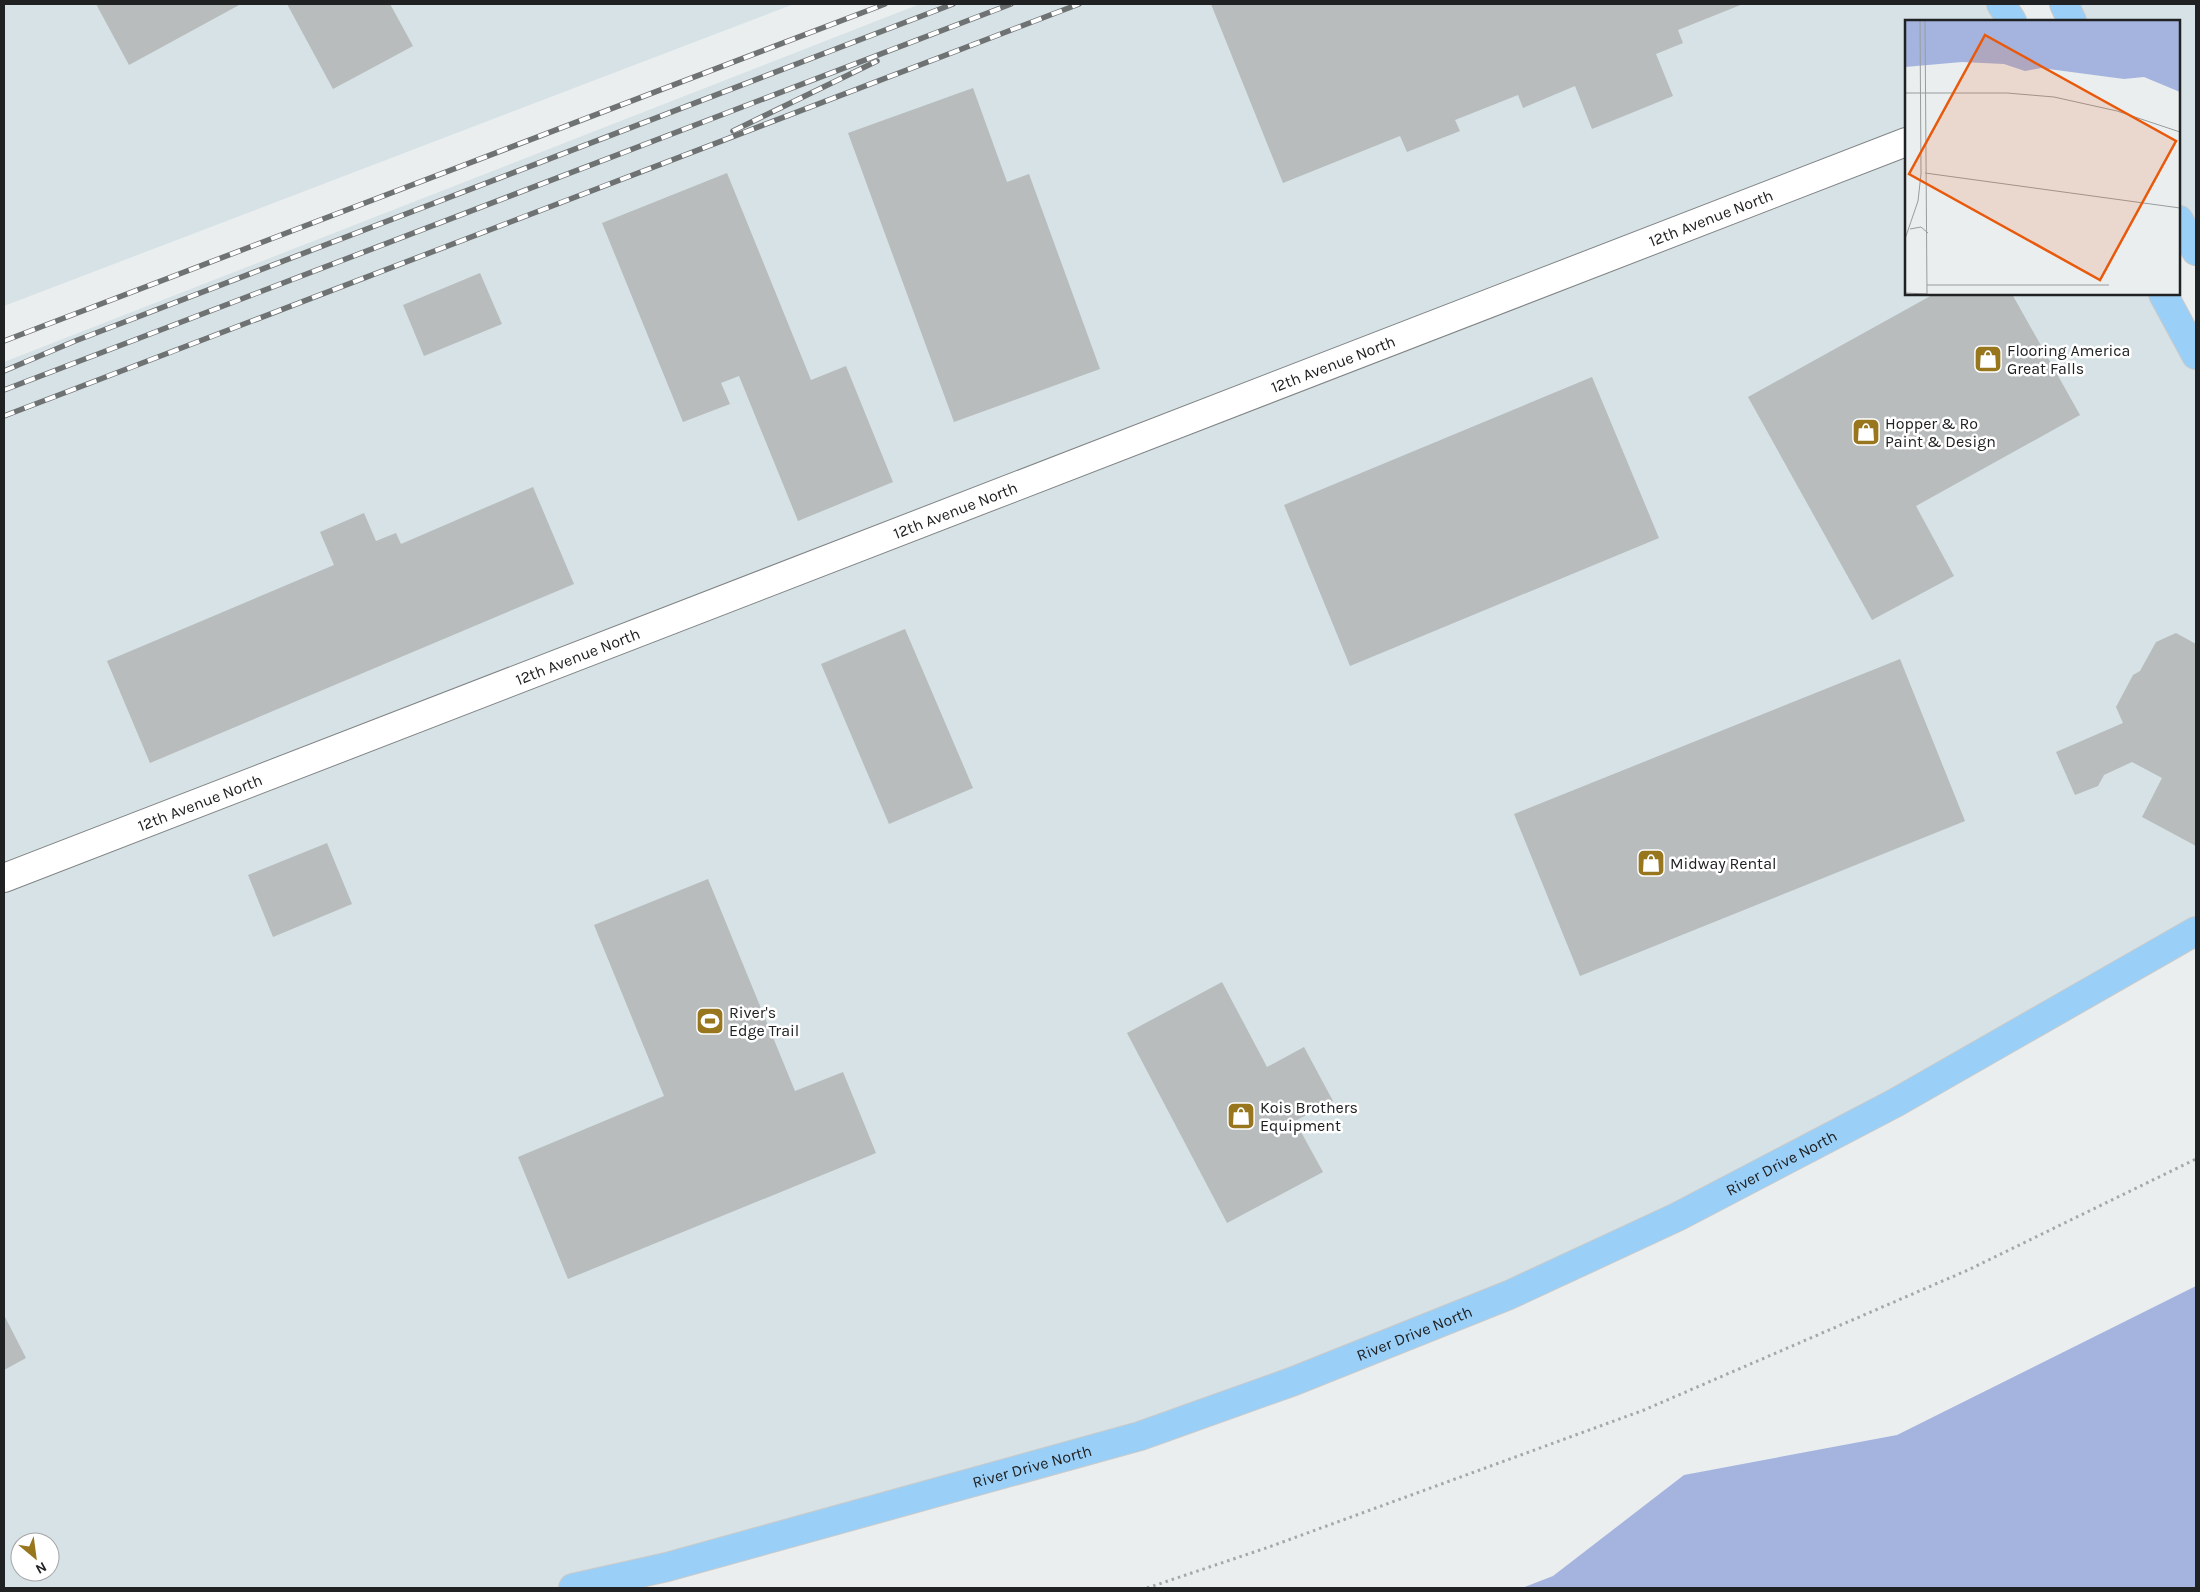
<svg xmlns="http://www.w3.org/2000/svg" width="2200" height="1592" font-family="Karla,sans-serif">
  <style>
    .built { fill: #d6e2e6; fill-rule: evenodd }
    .water { fill: #a5b4de }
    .building { fill: #b8bcbc }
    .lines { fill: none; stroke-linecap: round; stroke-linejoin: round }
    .minor-casing { stroke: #818485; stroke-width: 30 }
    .major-casing { stroke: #c9caca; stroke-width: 30 }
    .path { stroke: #a5a8a9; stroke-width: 3; stroke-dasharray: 2.5 4; stroke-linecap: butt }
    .minor { stroke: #fff; stroke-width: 28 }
    .major { stroke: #9ad0f8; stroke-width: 28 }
    .rail-casing { stroke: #6f7273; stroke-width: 5.5 }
    .rail { stroke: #fff; stroke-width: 4; stroke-dasharray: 11; stroke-linecap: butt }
    .labels { text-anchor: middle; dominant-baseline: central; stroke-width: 5; stroke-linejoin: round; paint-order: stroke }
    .street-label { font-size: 16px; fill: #202122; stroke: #fff }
    .poi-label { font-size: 16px; fill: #202122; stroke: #fff; text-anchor: start }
    .inset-road { fill: none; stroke: #999c9d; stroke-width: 1 }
    .view { fill: #e8590c; fill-opacity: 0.15; stroke: #e8590c; stroke-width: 2.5 }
    .inset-edge { fill: none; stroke: #202122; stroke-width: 2.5 }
  </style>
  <rect width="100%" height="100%" fill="#eaeeef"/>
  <g class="built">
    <polygon points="4,4 794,4 4,306"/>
    <path d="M920,4H2001L2012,21H1906V294H2163L2196,355V931L1509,1295L1140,1436L571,1588H4V362ZM20,1542H50V1572H20Z"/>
    <polygon points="2064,4 2196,4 2196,251 2179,220 2179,21 2072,21"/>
  </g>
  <polygon class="water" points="2196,1286 2196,1588 1522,1588 1553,1576 1684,1475 1897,1435"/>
  <g class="building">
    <polygon points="96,4 241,4 129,65"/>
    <polygon points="287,4 390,4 413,46 333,89"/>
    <polygon points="1211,4 1743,4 1678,30 1683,43 1656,54 1673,96 1592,129 1575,86 1523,108 1518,95 1455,120 1460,131 1407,152 1400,136 1283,183"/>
    <polygon points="973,88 1007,182 1029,174 1100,369 954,422 848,133"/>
    <polygon points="727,173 811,380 846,366 893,482 798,521 739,376 721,383 730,404 683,422 602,223"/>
    <polygon points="480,273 502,324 424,356 403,305"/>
    <polygon points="1934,294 2012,294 2080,415 1916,506 1954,576 1872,620 1748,397"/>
    <polygon points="1592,377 1659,538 1350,666 1284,505"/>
    <polygon points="533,487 574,584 150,763 107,661 334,565 320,532 364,513 376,541 396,533 401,544"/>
    <polygon points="905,629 973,788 889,824 821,664"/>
    <polygon points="2176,633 2196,644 2196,846 2142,817 2162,778 2132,762 2104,775 2098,786 2075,795 2056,752 2123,723 2116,707 2133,675 2140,671 2156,642"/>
    <polygon points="1900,659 1965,821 1580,976 1514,814"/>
    <polygon points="327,843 352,904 273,937 248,875"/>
    <polygon points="708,879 795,1091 843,1072 876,1153 568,1279 518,1157 664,1096 594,925"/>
    <polygon points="1222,982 1267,1067 1304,1047 1333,1101 1295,1121 1323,1172 1227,1223 1127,1033"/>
    <polygon points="4,1315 26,1358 4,1370"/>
  </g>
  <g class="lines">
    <defs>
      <g id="minor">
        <path id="s1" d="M4,878L1906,142"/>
      </g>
      <g id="major">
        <polyline points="2001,4 2012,21"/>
        <polyline points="2064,4 2072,21"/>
        <polyline points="2179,220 2196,251"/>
        <polyline points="2163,294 2196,355"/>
        <path id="s2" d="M573,1588L667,1567L1140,1436L1294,1381L1509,1295L1677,1217L1895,1103L2196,931"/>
      </g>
    </defs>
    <use href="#minor" class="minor-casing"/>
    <use href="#major" class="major-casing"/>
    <polyline class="path" points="1147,1588 1269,1547 1644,1410 1968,1270 2196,1159"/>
    <use href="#minor" class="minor"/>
    <use href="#major" class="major"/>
    <defs>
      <g id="rail">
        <polyline points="733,131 877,61"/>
        <polyline points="4,341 885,4"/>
        <polyline points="4,371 75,341 953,4"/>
        <polyline points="4,390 1011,4"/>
        <polyline points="4,416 1079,4"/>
      </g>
    </defs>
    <use href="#rail" class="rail-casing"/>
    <use href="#rail" class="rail"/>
  </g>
  <defs>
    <symbol id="shop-square" viewBox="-11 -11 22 22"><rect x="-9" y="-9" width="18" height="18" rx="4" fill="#97761e" stroke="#fff"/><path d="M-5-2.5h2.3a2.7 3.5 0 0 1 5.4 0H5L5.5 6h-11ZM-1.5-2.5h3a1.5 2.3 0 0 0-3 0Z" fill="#fff"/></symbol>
    <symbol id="stadium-square" viewBox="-11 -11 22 22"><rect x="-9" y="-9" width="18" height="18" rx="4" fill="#97761e" stroke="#fff"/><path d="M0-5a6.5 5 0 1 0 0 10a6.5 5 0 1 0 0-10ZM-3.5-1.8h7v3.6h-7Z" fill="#fff"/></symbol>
  </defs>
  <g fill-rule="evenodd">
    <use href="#shop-square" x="1972" y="343" width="32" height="32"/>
    <use href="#shop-square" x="1850" y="416" width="32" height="32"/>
    <use href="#shop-square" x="1635" y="847" width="32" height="32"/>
    <use href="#stadium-square" x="694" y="1005" width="32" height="32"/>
    <use href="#shop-square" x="1225" y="1100" width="32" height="32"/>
  </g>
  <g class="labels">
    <g class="street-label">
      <text stroke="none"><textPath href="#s1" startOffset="1830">12th Avenue North</textPath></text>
      <text stroke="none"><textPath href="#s1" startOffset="1425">12th Avenue North</textPath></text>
      <text stroke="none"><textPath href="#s1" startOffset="1020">12th Avenue North</textPath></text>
      <text stroke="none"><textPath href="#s1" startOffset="615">12th Avenue North</textPath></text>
      <text stroke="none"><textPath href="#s1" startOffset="210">12th Avenue North</textPath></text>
      <text stroke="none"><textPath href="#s2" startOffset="1285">River Drive North</textPath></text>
      <text stroke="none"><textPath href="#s2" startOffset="880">River Drive North</textPath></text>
      <text stroke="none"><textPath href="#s2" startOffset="475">River Drive North</textPath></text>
    </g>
    <g class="poi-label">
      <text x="2007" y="350">Flooring America<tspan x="2007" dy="18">Great Falls</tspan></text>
      <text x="1885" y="423">Hopper &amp; Ro<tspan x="1885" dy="18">Paint &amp; Design</tspan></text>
      <text x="1670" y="863">Midway Rental</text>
      <text x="729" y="1012">River's<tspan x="729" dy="18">Edge Trail</tspan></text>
      <text x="1260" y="1107">Kois Brothers<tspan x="1260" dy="18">Equipment</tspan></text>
    </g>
  </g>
  <g transform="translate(1905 20)">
    <rect width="275" height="275" fill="#eaeeef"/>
    <path d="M0,0H275V72L239,57L219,59L136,48L120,51L99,44L57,42L0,47Z" fill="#a5b4de"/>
    <path class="inset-road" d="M20,0L22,275M0,73H102L149,77L212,91L275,112M20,153L275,188M5,209L16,207L23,213M0,219L13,181L16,154L15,0M22,265H204M0,273L22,274"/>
    <path class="view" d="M80,15L271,121L195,260L4,154Z"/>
    <rect width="275" height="275" class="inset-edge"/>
  </g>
  <rect width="2200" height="1592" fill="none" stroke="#202122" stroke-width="10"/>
  <g transform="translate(35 1557) rotate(151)"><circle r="24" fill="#ffffff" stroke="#a6a6a7"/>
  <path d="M0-4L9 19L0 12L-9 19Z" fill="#97761e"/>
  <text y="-8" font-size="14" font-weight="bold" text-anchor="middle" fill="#202122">N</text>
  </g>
</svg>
